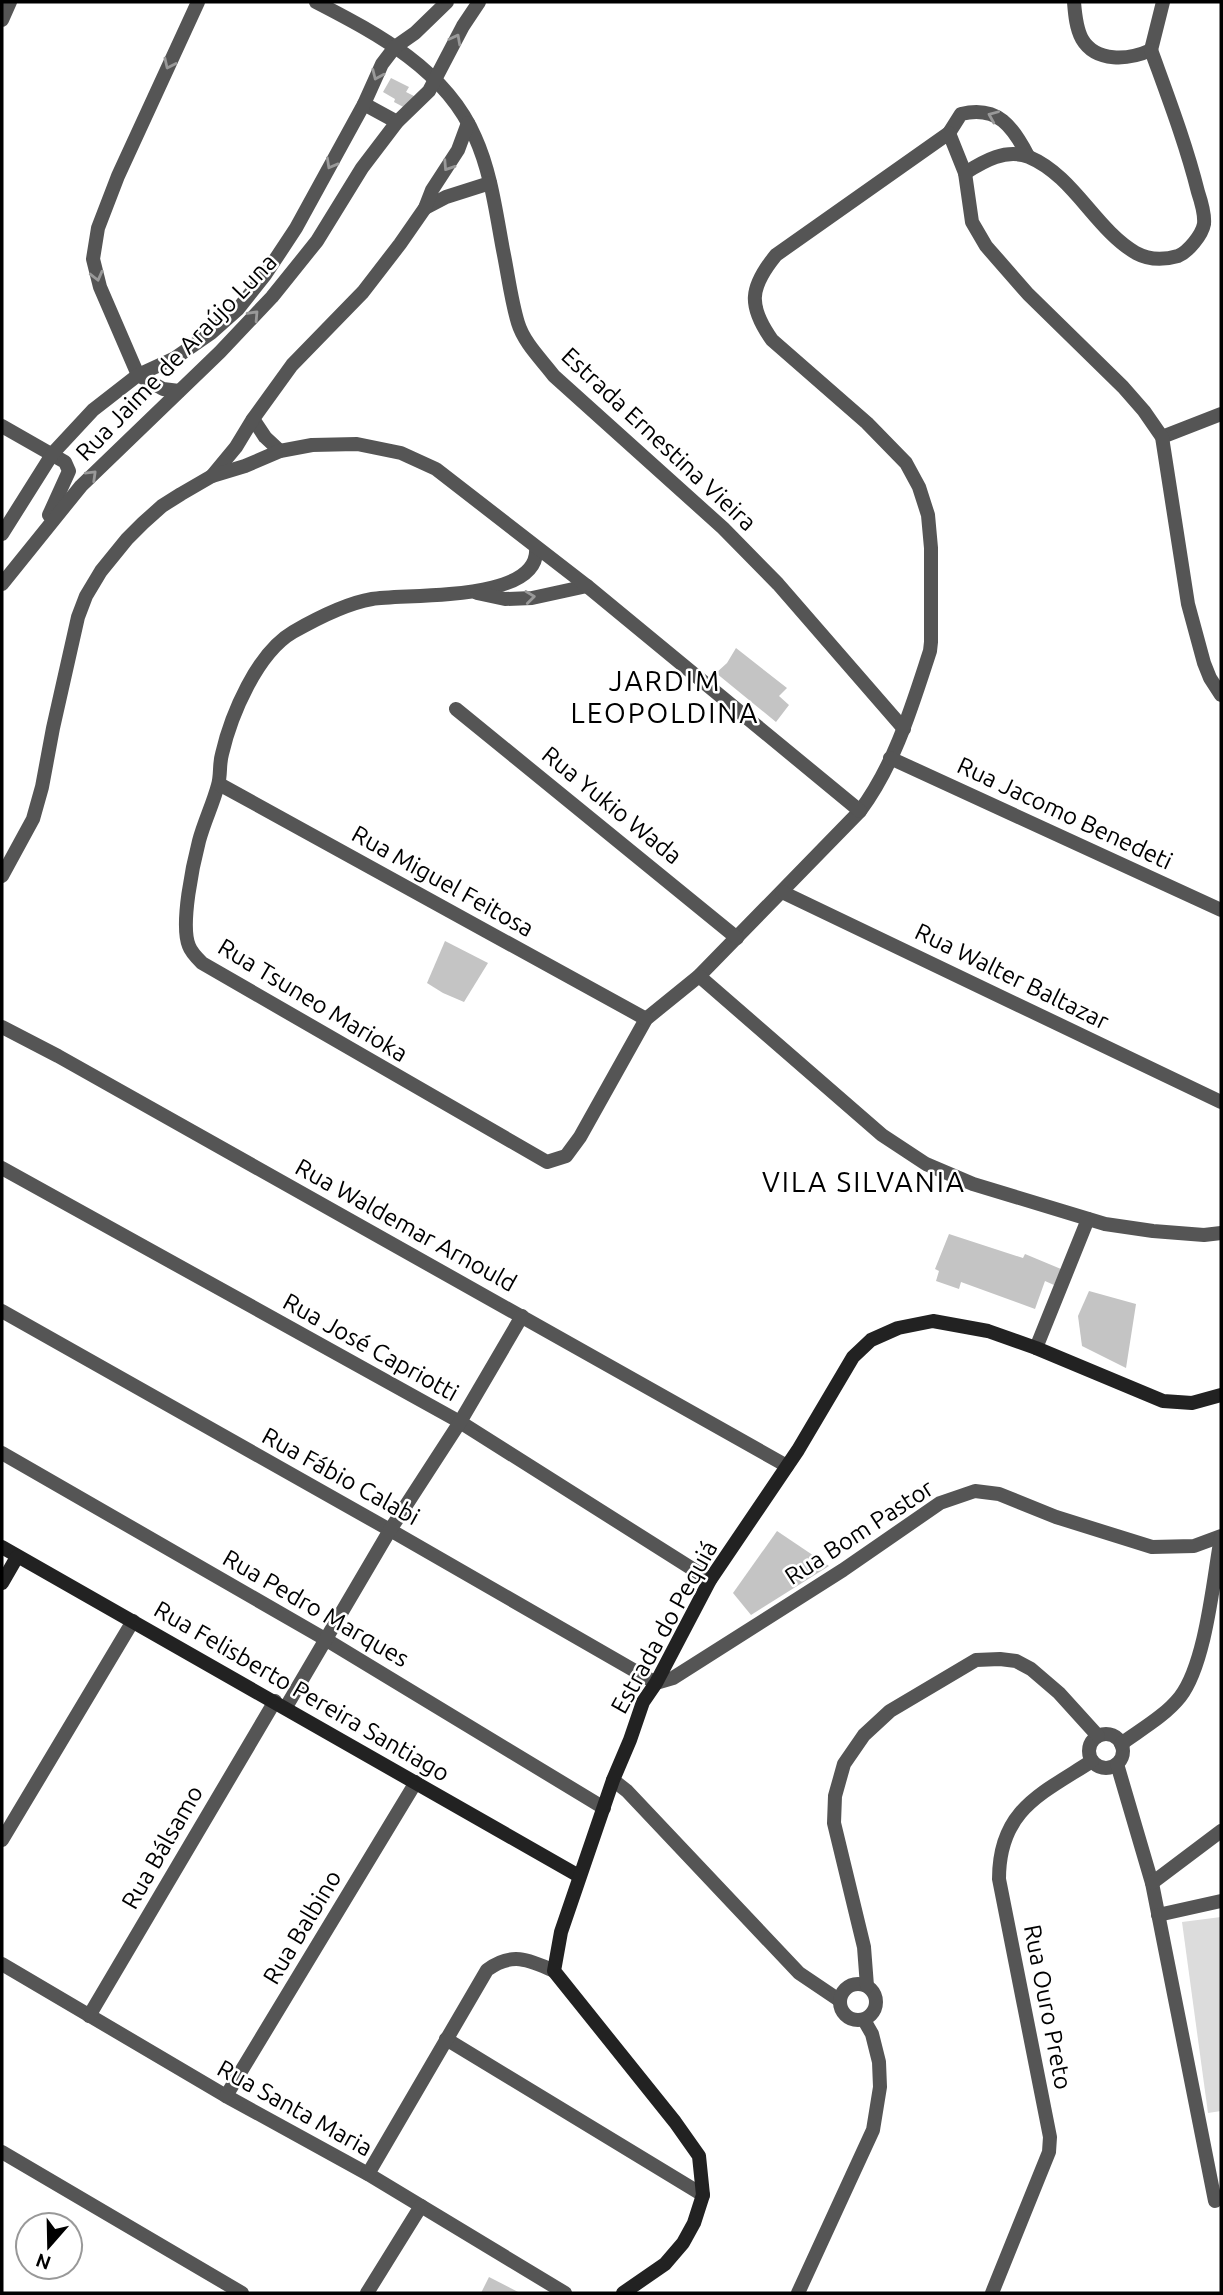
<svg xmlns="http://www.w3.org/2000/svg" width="1223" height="2295" font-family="Ubuntu,sans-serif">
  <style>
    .green { fill: #dcdcdc }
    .building { fill: #c4c4c4 }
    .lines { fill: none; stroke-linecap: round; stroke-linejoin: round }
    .street { stroke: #555; stroke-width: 14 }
    .secondary { stroke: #222; stroke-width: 14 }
    .oneway { stroke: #999 }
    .labels { text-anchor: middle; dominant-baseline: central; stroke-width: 5; stroke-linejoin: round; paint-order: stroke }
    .street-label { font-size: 24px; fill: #000; stroke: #fff }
    .quarter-label { font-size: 28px; letter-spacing: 2px; fill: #000; stroke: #fff }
  </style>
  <rect width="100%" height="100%" fill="#fff"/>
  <polygon class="green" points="1221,1917 1221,2111 1208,2113 1182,1922"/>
  <g class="building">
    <polygon points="391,78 409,87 406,92 416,97 409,110 394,102 395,99 383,92"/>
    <polygon points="736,648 787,688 779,696 789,705 776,722 716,673 727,663"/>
    <polygon points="445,941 488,963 464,1002 443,993 427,983"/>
    <polygon points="949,1234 1023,1258 1025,1254 1061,1269 1054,1285 1045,1281 1035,1309 961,1282 959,1289 936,1281 939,1271 935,1269"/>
    <polygon points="1089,1291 1136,1304 1126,1368 1082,1346 1078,1316"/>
    <polygon points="777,1531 829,1566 751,1615 733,1593"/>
    <polygon points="489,2277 520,2293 481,2293"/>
  </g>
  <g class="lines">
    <g class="street">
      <path d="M316,2C378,34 446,70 475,137C491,172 496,213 503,250C508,274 511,300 518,323C524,343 542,360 554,376L723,528L778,584L904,729"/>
      <path d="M1074,2C1075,14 1076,28 1082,39C1096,63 1129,60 1151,50"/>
      <polyline points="2,20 10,2"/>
      <polyline points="1151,50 1163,2"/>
      <polyline points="364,104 397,122"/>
      <path d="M949,133L961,114C998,105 1013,127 1028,156"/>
      <path d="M965,173C984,161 1006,148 1029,157C1074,176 1095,229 1136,253C1149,260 1164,260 1178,256C1188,252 1202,235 1204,224C1205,214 1201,201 1198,192C1186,144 1168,97 1151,50"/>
      <polyline points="425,208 446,197 490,183"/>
      <polyline points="179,391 163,389 138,375 100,287 93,259 98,228 118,176 198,2"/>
      <polyline points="253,419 265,437 280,451"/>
      <polyline points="2,426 65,462 69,471 49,515"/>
      <polyline points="1162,437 1221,414"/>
      <polyline points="212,476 236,447 253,419 292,365 363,292 400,244 425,208 432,190 458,150 468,123"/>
      <polyline points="2,534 53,453 93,410 138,375 175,358 211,333 238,309 265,275 296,228 364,104 382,64 395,47 415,33 447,2"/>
      <path d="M536,548C541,603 406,593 372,599C348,603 314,620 293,632C257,653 231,715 222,754C219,764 221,775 218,785C213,804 204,822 199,841C193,864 180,925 189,946C191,952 197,958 202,963L547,1162L566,1156L580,1137L646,1019L699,976L860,811C895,764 912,706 930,651L931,642V548L928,515L919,487L906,463L867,423L772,340C748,306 749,288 776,255L949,133L965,173L972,222L986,246L1028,294L1123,387L1144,411L1162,437L1188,604L1204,663L1210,678L1221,695"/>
      <polyline points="2,584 81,486 220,352 272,297 317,241 362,168 397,122 429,91 463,26 479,2"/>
      <polyline points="477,593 505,599 532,598 587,586"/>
      <polyline points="456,709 737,938"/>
      <polyline points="890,758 1221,910"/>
      <polyline points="219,784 646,1019"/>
      <polyline points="2,876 33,819 42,787 53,728 78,617 86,596 101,571 127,539 143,523 162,506 181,494 212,476 245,466 280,451 312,445 357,444 401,453 436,469 587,586 860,811"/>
      <polyline points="782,892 1221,1102"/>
      <polyline points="699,976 882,1135 926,1164 973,1184 1105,1224 1153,1231 1204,1235 1221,1233"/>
      <polyline points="2,1027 58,1056 787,1466"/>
      <polyline points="2,1168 460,1422 710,1580"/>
      <polyline points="2,1311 390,1530 656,1683 673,1678 843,1570 940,1503 975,1491 999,1494 1056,1517 1152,1547 1194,1546 1221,1536"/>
      <polyline points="1036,1348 1088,1219"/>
      <polyline points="2,1453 325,1639 604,1808"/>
      <polyline points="286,1707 390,1530 460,1422 522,1316"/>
      <circle cx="1106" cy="1751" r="17"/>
      <path d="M1121,1744C1140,1730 1165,1716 1180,1697C1206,1663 1213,1581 1221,1537"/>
      <polyline points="1117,1764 1152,1883 1215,2201"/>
      <polyline points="613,1780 627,1791 799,1973 839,2000"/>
      <polyline points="2,1840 133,1621"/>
      <polyline points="1152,1883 1221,1831"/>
      <polyline points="1158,1915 1221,1901"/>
      <polyline points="2,1964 226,2096 368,2174 565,2293"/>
      <circle cx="858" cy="2002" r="18"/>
      <polyline points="867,1986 864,1947 834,1823 835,1796 844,1764 864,1735 890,1711 976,1660 1000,1659 1016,1661 1031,1669 1059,1693 1098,1736"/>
      <polyline points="89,2016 275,1701"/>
      <polyline points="446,2039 703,2195"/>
      <polyline points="226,2096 416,1782"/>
      <polyline points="2,2152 242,2293"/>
      <path d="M368,2174L487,1970C511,1952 528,1959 554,1971"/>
      <polyline points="367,2293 421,2206"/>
      <polyline points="798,2293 873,2130 880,2087 879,2062 872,2034 864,2020"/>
      <path d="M992,2293L1049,2152L1050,2137L999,1879C999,1810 1041,1794 1092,1761"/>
    </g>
    <g class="secondary">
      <polyline points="2,1547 579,1876"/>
      <polyline points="2,1583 17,1557"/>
      <polyline points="623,2293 665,2264 683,2243 694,2223 703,2195 699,2156 675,2122 554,1971 561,1932 613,1780 630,1740 643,1702 656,1683 710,1580 798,1450 853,1357 871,1340 898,1328 933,1321 988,1331 1036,1348 1163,1401 1192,1403 1221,1395"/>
    </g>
  </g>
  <defs><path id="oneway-chevron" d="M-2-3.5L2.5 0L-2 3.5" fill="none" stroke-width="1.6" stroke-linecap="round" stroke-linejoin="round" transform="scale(1.75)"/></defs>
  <g class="oneway">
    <use href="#oneway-chevron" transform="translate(456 39) rotate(-62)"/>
    <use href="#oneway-chevron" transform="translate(169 64) rotate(115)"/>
    <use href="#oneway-chevron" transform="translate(377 75) rotate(114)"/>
    <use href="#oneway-chevron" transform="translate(993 116) rotate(-157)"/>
    <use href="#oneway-chevron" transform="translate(331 164) rotate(119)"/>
    <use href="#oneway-chevron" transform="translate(448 166) rotate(123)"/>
    <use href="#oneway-chevron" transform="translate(97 276) rotate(76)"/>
    <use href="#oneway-chevron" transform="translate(254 315) rotate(-47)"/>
    <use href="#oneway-chevron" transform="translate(92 475) rotate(-44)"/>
    <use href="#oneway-chevron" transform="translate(530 597) rotate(-7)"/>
  </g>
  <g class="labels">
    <g class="street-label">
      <text transform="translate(176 357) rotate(-46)">Rua Jaime de Araújo Luna</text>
      <text transform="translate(659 439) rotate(43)">Estrada Ernestina Vieira</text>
      <text transform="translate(612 805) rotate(39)">Rua Yukio Wada</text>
      <text transform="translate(1065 813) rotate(25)">Rua Jacomo Benedeti</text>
      <text transform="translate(443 881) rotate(29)">Rua Miguel Feitosa</text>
      <text transform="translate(1012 976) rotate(26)">Rua Walter Baltazar</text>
      <text transform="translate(313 1000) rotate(31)">Rua Tsuneo Marioka</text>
      <text transform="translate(406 1225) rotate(29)">Rua Waldemar Arnould</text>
      <text transform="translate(371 1347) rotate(29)">Rua José Capriotti</text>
      <text transform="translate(341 1476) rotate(29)">Rua Fábio Calabi</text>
      <text transform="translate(859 1532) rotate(-33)">Rua Bom Pastor</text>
      <text transform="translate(316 1608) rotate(30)">Rua Pedro Marques</text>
      <text transform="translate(664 1627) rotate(-61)">Estrada do Pequiá</text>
      <text transform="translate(302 1691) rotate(30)">Rua Felisberto Pereira Santiago</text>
      <text transform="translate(162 1847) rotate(-60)">Rua Bálsamo</text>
      <text transform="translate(302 1927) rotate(-59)">Rua Balbino</text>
      <text transform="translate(1048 2007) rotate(79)">Rua Ouro Preto</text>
      <text transform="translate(295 2108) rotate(29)">Rua Santa Maria</text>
    </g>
    <g class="quarter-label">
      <text x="665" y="680">JARDIM<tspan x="665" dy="32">LEOPOLDINA</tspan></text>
      <text x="864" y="1181">VILA SILVANIA</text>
    </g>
  </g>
  <rect width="1223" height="2295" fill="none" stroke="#000000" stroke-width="7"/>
  <g transform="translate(49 2246) rotate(200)"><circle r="33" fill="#ffffff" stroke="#999999" stroke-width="2"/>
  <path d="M0-5L12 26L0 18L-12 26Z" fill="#000000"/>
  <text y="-10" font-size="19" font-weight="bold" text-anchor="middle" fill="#000000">N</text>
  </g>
</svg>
